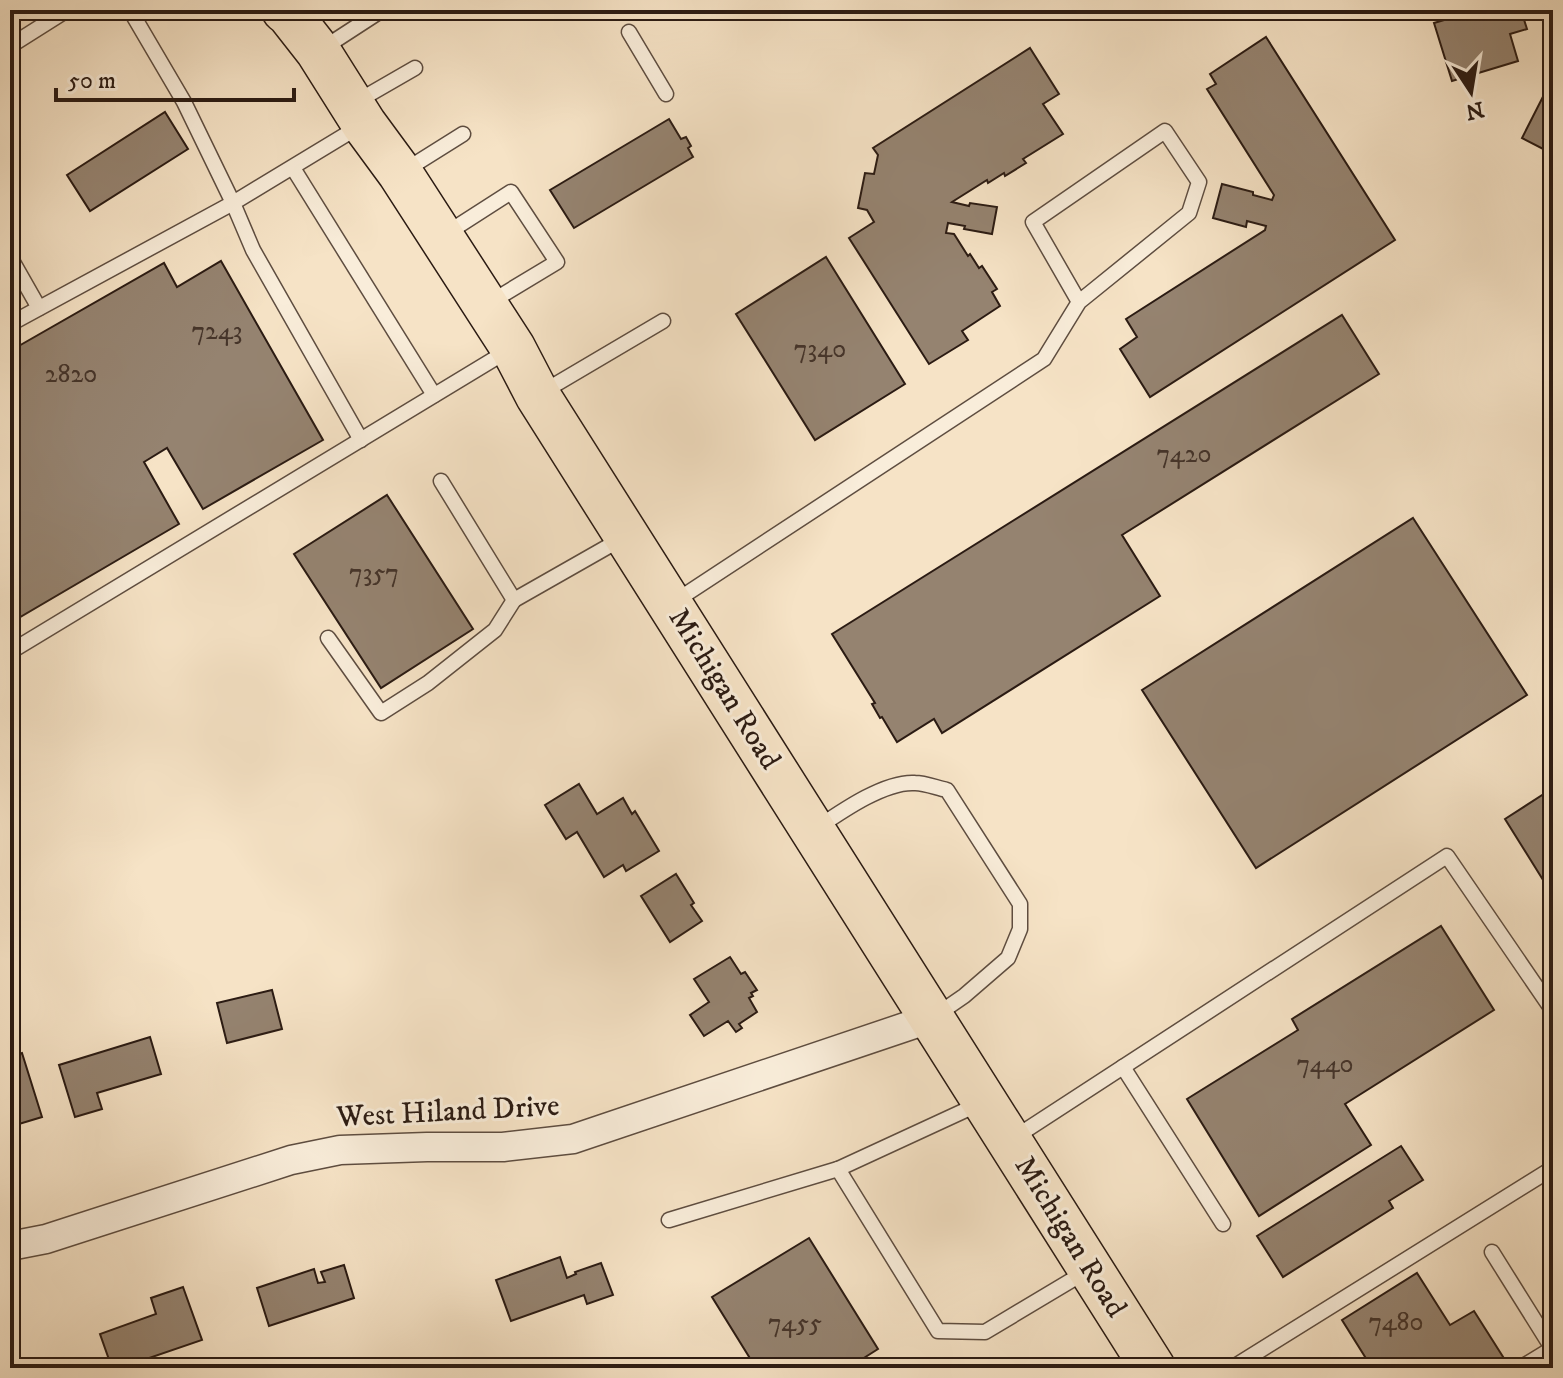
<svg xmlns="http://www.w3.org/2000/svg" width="1563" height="1378" font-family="'IM FELL DW Pica',serif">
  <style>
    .building { fill: #958370; stroke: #2b1b13; stroke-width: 2 }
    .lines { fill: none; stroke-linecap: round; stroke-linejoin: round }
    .lane-casing { stroke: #5e4d40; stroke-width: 17 }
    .street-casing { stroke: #5e4d40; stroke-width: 31 }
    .primary-casing { stroke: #2b1b13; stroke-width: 47 }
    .lane { stroke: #f9edda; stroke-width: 14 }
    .street { stroke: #f9edda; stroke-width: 28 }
    .primary { stroke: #f6e3c6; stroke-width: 44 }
    .labels { text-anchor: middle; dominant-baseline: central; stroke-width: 6; stroke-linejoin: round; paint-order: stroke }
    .number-label { font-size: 26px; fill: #46352a }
    .street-label { font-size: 30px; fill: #2b1b13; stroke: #f9edda }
  </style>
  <rect width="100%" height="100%" fill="#f6e3c6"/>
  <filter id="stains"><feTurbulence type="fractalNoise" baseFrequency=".0025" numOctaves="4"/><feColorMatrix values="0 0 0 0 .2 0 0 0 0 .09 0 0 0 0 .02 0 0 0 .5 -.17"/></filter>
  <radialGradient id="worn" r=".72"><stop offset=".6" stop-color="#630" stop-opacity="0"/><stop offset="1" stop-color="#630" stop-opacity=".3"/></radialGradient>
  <g class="building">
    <polygon points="1478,10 1521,10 1527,29 1510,34 1518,61 1452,81 1434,23"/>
    <polygon points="1266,37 1395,240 1150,397 1120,349 1137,337 1126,319 1265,230 1266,226 1247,221 1246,227 1213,218 1222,184 1253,192 1253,195 1272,200 1274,195 1207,89 1216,84 1210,74"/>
    <polygon points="1030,48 1059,94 1043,104 1063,134 1023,159 1026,163 1005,176 1004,173 988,183 987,180 952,202 969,206 970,203 997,207 992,234 964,229 965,226 948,223 946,233 954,234 968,256 970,254 979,268 982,266 997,289 992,292 1000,306 962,331 968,340 929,364 849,238 874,222 867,210 858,208 865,173 874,174 878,155 873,148"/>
    <polygon points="1553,77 1553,154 1522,138"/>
    <polygon points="165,112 188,149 90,211 67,175"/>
    <polygon points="669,119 681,139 686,137 691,146 688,148 693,157 574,228 550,190"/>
    <polygon points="826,257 905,384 815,440 736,314"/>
    <polygon points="221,261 323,440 203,509 167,448 144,462 179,524 10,623 10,351 164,263 177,287"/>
    <polygon points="1342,315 1379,374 1122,535 1160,596 942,733 934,719 897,742 882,717 880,718 872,704 875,703 832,634"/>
    <polygon points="387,495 473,629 381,688 294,554"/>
    <polygon points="1413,518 1527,695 1256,868 1142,690"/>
    <polygon points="579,784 597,814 623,798 632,814 635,811 659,851 626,871 623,865 604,877 577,832 566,839 545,805"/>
    <polygon points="1553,788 1553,896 1505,819"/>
    <polygon points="676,874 694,903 691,905 702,921 670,942 641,896"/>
    <polygon points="1441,926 1494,1010 1345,1104 1371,1145 1259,1216 1187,1099 1298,1030 1292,1019"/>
    <polygon points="730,957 741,974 745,972 757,990 751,993 753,996 749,998 757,1012 739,1024 742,1028 736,1032 728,1021 704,1036 690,1015 709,1002 694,979"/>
    <polygon points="272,990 282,1029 227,1043 217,1003"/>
    <polygon points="150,1037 161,1074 97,1093 102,1109 75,1117 59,1065"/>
    <polygon points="22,1053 42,1117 19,1124 13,1104 10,1105 10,1057"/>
    <polygon points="1401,1146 1423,1180 1389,1201 1393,1208 1283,1277 1257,1236"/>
    <polygon points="809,1238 878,1349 848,1368 756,1368 712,1297"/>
    <polygon points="560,1257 567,1278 576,1274 575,1272 601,1263 613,1295 587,1304 584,1295 511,1321 496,1280"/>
    <polygon points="344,1265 354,1298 269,1326 257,1288 314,1269 318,1283 325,1282 321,1272"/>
    <polygon points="1417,1273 1450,1325 1474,1311 1505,1360 1493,1368 1372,1368 1342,1320"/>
    <polygon points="183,1287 202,1340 120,1368 112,1368 100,1334 156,1314 151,1298"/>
  </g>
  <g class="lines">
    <defs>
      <g id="lane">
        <polyline points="629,32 666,94"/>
        <polyline points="10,46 67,10"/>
        <polyline points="322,49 382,10"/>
        <polyline points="356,102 415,68"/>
        <polyline points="360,126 233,203 253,250 361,440"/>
        <polyline points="293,168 434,395"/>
        <polyline points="404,171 463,134"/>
        <polyline points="444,235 511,192 557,262 489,303"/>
        <polyline points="10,257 39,308"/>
        <polyline points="10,324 233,203 184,102 130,10"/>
        <polyline points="541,393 663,321"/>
        <polyline points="441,481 514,600 623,538"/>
        <polyline points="674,602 1044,359 1079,302 1189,213 1199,182 1165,131 1033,222 1079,302"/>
        <polyline points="328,638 381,713 428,683 495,630 514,600"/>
        <polyline points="10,652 509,350"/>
        <path d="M817,828C842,811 885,781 915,783C925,783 937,788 947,790L1020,904V929L1008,958L964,996L935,1016"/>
        <polyline points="1123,1067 1223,1224"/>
        <polyline points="1014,1138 1447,856 1553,1011"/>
        <polyline points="838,1169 938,1331 985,1332 1087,1271"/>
        <polyline points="669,1220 838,1169 981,1103"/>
        <polyline points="1492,1252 1552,1348"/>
        <polyline points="1232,1368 1553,1168"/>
        <polyline points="1520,1368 1553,1348"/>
      </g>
      <polyline id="street" points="10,1246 46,1239 291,1160 340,1150 427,1147 503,1147 573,1139 932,1018"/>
      <polyline id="primary" points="284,10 289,14 318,51 364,124 400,173 513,348 538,396 1153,1368"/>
    </defs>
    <use href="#lane" class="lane-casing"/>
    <use href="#street" class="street-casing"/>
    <use href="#primary" class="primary-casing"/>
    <use href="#lane" class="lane"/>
    <use href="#street" class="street"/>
    <use href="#primary" class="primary"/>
  </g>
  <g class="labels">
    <g class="number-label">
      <text x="217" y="331">7243</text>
      <text x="820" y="349">7340</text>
      <text x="71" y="374">2820</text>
      <text x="1184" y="454">7420</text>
      <text x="374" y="573">7357</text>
      <text x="1325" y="1064">7440</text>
      <text x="1396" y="1322">7480</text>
      <text x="795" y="1323">7455</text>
    </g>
    <g class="street-label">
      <text transform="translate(724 689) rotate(58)">Michigan Road</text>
      <text transform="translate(448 1112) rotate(-3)">West Hiland Drive</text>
      <text transform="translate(1070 1237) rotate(58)">Michigan Road</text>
    </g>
  </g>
  <rect width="1563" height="1378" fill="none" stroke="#f6e3c6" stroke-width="40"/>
  <rect x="12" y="12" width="1539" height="1354" fill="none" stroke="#2b1b13" stroke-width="4"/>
  <rect x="20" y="20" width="1523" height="1338" fill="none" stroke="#2b1b13" stroke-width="2"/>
  <g transform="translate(1471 92) rotate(168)" stroke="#f9edda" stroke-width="6" paint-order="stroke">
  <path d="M0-6L14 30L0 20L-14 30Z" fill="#2b1b13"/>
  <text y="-12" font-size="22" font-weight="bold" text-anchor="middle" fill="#2b1b13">N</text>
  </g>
  <path d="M56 88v12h238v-12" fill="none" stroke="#2b1b13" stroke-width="4"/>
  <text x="68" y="88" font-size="24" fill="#2b1b13" stroke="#f9edda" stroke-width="6" paint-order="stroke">50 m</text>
  <rect width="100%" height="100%" filter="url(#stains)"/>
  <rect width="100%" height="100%" fill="url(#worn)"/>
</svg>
